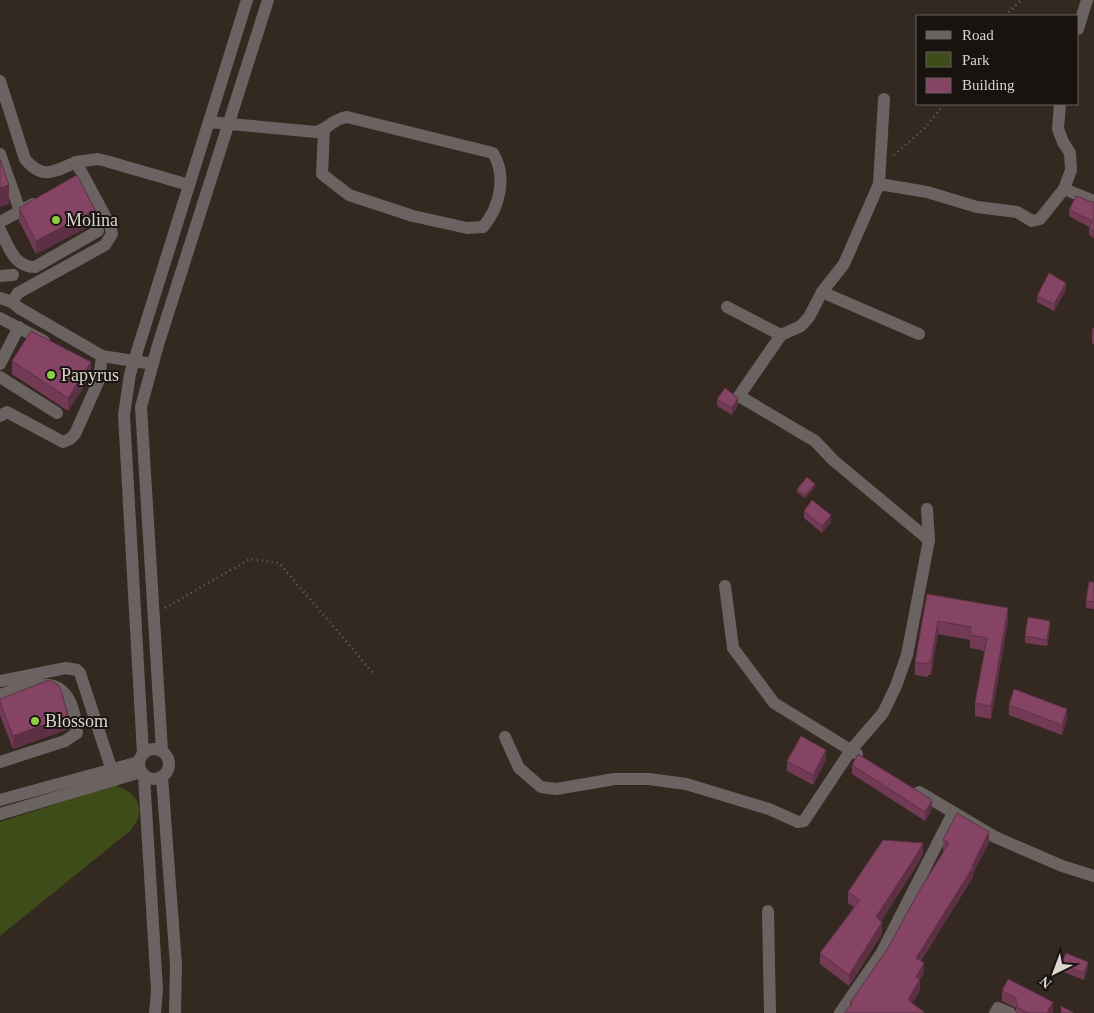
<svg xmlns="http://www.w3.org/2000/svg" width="1094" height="1013" font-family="Georgia,serif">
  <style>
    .green { fill: #3d4c19 }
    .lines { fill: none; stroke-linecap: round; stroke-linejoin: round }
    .path { stroke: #6f655d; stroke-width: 2.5; stroke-dasharray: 1 4; stroke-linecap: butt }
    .minor { stroke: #6b6361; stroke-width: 12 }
    .tertiary { stroke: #6b6361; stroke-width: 12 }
    .wall { fill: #723a55 }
    .shaded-wall { fill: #5d3045 }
    .building { fill: #854463; stroke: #5d3045 }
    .poi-dot { fill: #8bce46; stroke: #18130f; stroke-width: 2 }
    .labels { text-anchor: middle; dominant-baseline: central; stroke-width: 4; stroke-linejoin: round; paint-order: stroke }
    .poi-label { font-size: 18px; fill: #ddd5d0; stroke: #18130f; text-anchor: start }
  </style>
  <rect width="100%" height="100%" fill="#342920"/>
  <path class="green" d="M112,786C127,787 142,798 139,816C138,820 133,826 131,830L0,936V822Z"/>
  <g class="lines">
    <g class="path">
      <polyline points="1005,16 1021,0"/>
      <polyline points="894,155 926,127 944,104"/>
      <polyline points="165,608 250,559 279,563 374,674"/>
    </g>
    <g class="minor">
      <polyline points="1078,29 1087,0"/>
      <path d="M0,81L25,159C42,180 54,172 76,162L110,225L112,234L105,245L18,293L12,302L19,308L102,356L99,380L75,434L70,439L63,442L7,412L0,416"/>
      <polyline points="1060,104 1058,129 1063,142 1070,153 1071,170 1064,189"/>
      <path d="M209,122L316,132C329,129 332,119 347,117L493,153C507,176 500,207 483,227L467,228L413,216L349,195L322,174L324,130"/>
      <polyline points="0,154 20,211"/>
      <polyline points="76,162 98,159 106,161 189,185"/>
      <polyline points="879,184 884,99"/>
      <polyline points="0,222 33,204"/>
      <path d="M0,230C9,247 14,267 35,267L98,231"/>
      <polyline points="0,276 13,275"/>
      <polyline points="822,292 919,334"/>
      <polyline points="0,298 12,302"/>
      <polyline points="727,307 781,335 801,326 809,317 822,292 844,264 879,184 927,192 977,207 1017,212 1032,221 1040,219 1064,189 1094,201"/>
      <polyline points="0,318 44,341"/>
      <polyline points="781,335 739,396 815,441 833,460 929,540"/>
      <polyline points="102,356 153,364"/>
      <polyline points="0,364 19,327"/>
      <polyline points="0,377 57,413"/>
      <polyline points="725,586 733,648 774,703 857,754"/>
      <polyline points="0,681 66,668 77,670 80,673 115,780"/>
      <path d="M0,695C44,679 73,674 77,733L65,741L0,762"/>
      <polyline points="505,737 519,768 541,787 556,789 615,779 649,779 686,784 769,809 798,822 804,821 851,750 883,713 896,686 907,655 929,540 927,509"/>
      <polyline points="919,792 995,837 1062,866 1094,876"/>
      <polyline points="0,800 139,762"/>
      <polyline points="0,814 141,772"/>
      <polyline points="768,911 770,1013"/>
      <polyline points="840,1013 881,954 953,813"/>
      <polyline points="995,1013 998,1008 1010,1013"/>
    </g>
    <g class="tertiary">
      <circle cx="154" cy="764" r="15"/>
      <polyline points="162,751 141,407 158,345 268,0"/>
      <polyline points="143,754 124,415 130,374 247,0"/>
      <polyline points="144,776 157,990 155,1013"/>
      <polyline points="162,777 176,965 175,1013"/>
    </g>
  </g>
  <g class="wall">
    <polygon points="1091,202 1094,202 1094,238 1089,235 1089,227 1069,216 1069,210"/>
    <polygon points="19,208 95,223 36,254 19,221"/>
    <polygon points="1066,290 1054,311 1037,302 1037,296"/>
    <polygon points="1094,327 1094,344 1092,343 1092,330"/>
    <polygon points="12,361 91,376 68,411 12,374"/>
    <polygon points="717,399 738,405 732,415 717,406"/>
    <polygon points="815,487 805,498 797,492 797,489"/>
    <polygon points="804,511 831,522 822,533 804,518"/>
    <polygon points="1094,582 1094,609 1086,608 1086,601"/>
    <polygon points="927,594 1008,621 991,719 975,716 975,703 985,651 970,648 970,640 938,634 931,675 928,675 928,677 915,675 915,662"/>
    <polygon points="1050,627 1047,646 1025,643 1025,636"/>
    <polygon points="0,699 68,729 13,749 0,715"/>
    <polygon points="1009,705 1067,719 1062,735 1009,715"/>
    <polygon points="826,760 813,785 787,771 787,761"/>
    <polygon points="852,765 932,809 925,821 852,774"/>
    <polygon points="943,840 989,843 973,873 973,877 921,961 924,973 920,979 920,990 912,1003 924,1013 850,1007 850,1003 888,948 944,851 943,850"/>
    <polygon points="923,854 917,865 881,921 882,934 849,986 820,964 820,953 854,907 848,903 848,892"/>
    <polygon points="1061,964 1088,968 1084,980 1061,971"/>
    <polygon points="1002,991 1053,1012 1052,1013 1016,1013 1016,1008 1002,1001"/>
  </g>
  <g class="shaded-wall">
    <polygon points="9,185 9,204 0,207 0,188"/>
    <polygon points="95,210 95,223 36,254 36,241"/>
    <polygon points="1066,283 1066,290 1054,311 1054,304"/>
    <polygon points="91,362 91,376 68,411 68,398"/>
    <polygon points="738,398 738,405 732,415 732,408"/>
    <polygon points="815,484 815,487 805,498 805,495"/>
    <polygon points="831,515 831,522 822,533 822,526"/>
    <polygon points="1008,608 1008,621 991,719 991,706"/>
    <polygon points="938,621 938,634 931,675 931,662"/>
    <polygon points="1050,621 1050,627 1047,646 1047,640"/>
    <polygon points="1067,709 1067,719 1062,735 1062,725"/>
    <polygon points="68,716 68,729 13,749 13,736"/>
    <polygon points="826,750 826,760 813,785 813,775"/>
    <polygon points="932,800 932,809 925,821 925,812"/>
    <polygon points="989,832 989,843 973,873 973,877 916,968 916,958 972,866"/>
    <polygon points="923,843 923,854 917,865 876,929 876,917"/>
    <polygon points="882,922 882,934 849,986 849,975"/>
    <polygon points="1088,962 1088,968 1084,980 1084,973"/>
    <polygon points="924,963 924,973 916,987 916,977"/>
    <polygon points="920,979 920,990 908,1011 908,1000"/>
    <polygon points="1053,1002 1053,1012 1052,1013 1047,1013"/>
  </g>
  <g class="building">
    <polygon points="0,159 9,185 0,188"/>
    <polygon points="77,175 95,210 36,241 19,208"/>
    <polygon points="1076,196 1091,202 1094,202 1094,231 1089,229 1092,221 1069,210"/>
    <polygon points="1049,273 1066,283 1054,304 1037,296"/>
    <polygon points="31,331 91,362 68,398 12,361"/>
    <polygon points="725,388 738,398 732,408 717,399"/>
    <polygon points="807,477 815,484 805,495 797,489"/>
    <polygon points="812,500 831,515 822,526 804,511"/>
    <polygon points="1089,582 1094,582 1094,602 1086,601"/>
    <polygon points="927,594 1008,608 991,706 975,703 987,638 970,635 971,627 938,621 931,662 928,662 928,664 915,662"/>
    <polygon points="1028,617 1050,621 1047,640 1025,636"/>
    <polygon points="49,680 57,684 61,690 68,716 13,736 0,702 0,699"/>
    <polygon points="1014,689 1067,709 1062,725 1009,705"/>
    <polygon points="801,736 826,750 813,775 787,761"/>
    <polygon points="858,754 932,800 925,812 852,765"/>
    <polygon points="957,813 989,832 972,866 973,867 916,958 924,963 916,977 920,979 908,1000 924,1012 923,1013 844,1013 852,1004 850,1003 888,948 919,891 949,843 943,840"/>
    <polygon points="883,840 923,843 917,854 876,917 882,922 849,975 820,953 860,900 848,892"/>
    <polygon points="1066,953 1088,962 1084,973 1061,964"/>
    <polygon points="1008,979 1053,1002 1047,1013 1028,1013 1017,1007 1016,998 1002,991"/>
    <polygon points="1061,1006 1074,1013 1061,1013"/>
  </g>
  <g class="poi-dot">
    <circle cx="56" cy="220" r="5"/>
    <circle cx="51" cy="375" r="5"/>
    <circle cx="35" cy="721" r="5"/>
  </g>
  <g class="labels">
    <g class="poi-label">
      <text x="66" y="220">Molina</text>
      <text x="61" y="375">Papyrus</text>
      <text x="45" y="721">Blossom</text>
    </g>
  </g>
  <rect x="916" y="15" width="162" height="90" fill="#18130f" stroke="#67615c"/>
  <rect x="926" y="31" width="25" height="8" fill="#6b6361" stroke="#67615c"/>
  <text x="962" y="40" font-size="15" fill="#ddd5d0">Road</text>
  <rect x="926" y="52" width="25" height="15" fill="#3d4c19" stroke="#67615c"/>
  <text x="962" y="65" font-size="15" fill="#ddd5d0">Park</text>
  <rect x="926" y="78" width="25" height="15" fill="#854463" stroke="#67615c"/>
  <text x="962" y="90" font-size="15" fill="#ddd5d0">Building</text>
  <g transform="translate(1054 973) rotate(222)" stroke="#18130f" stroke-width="4" paint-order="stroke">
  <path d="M0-4L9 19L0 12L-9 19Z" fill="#ddd5d0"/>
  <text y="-8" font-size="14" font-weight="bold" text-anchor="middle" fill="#ddd5d0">N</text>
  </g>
</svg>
